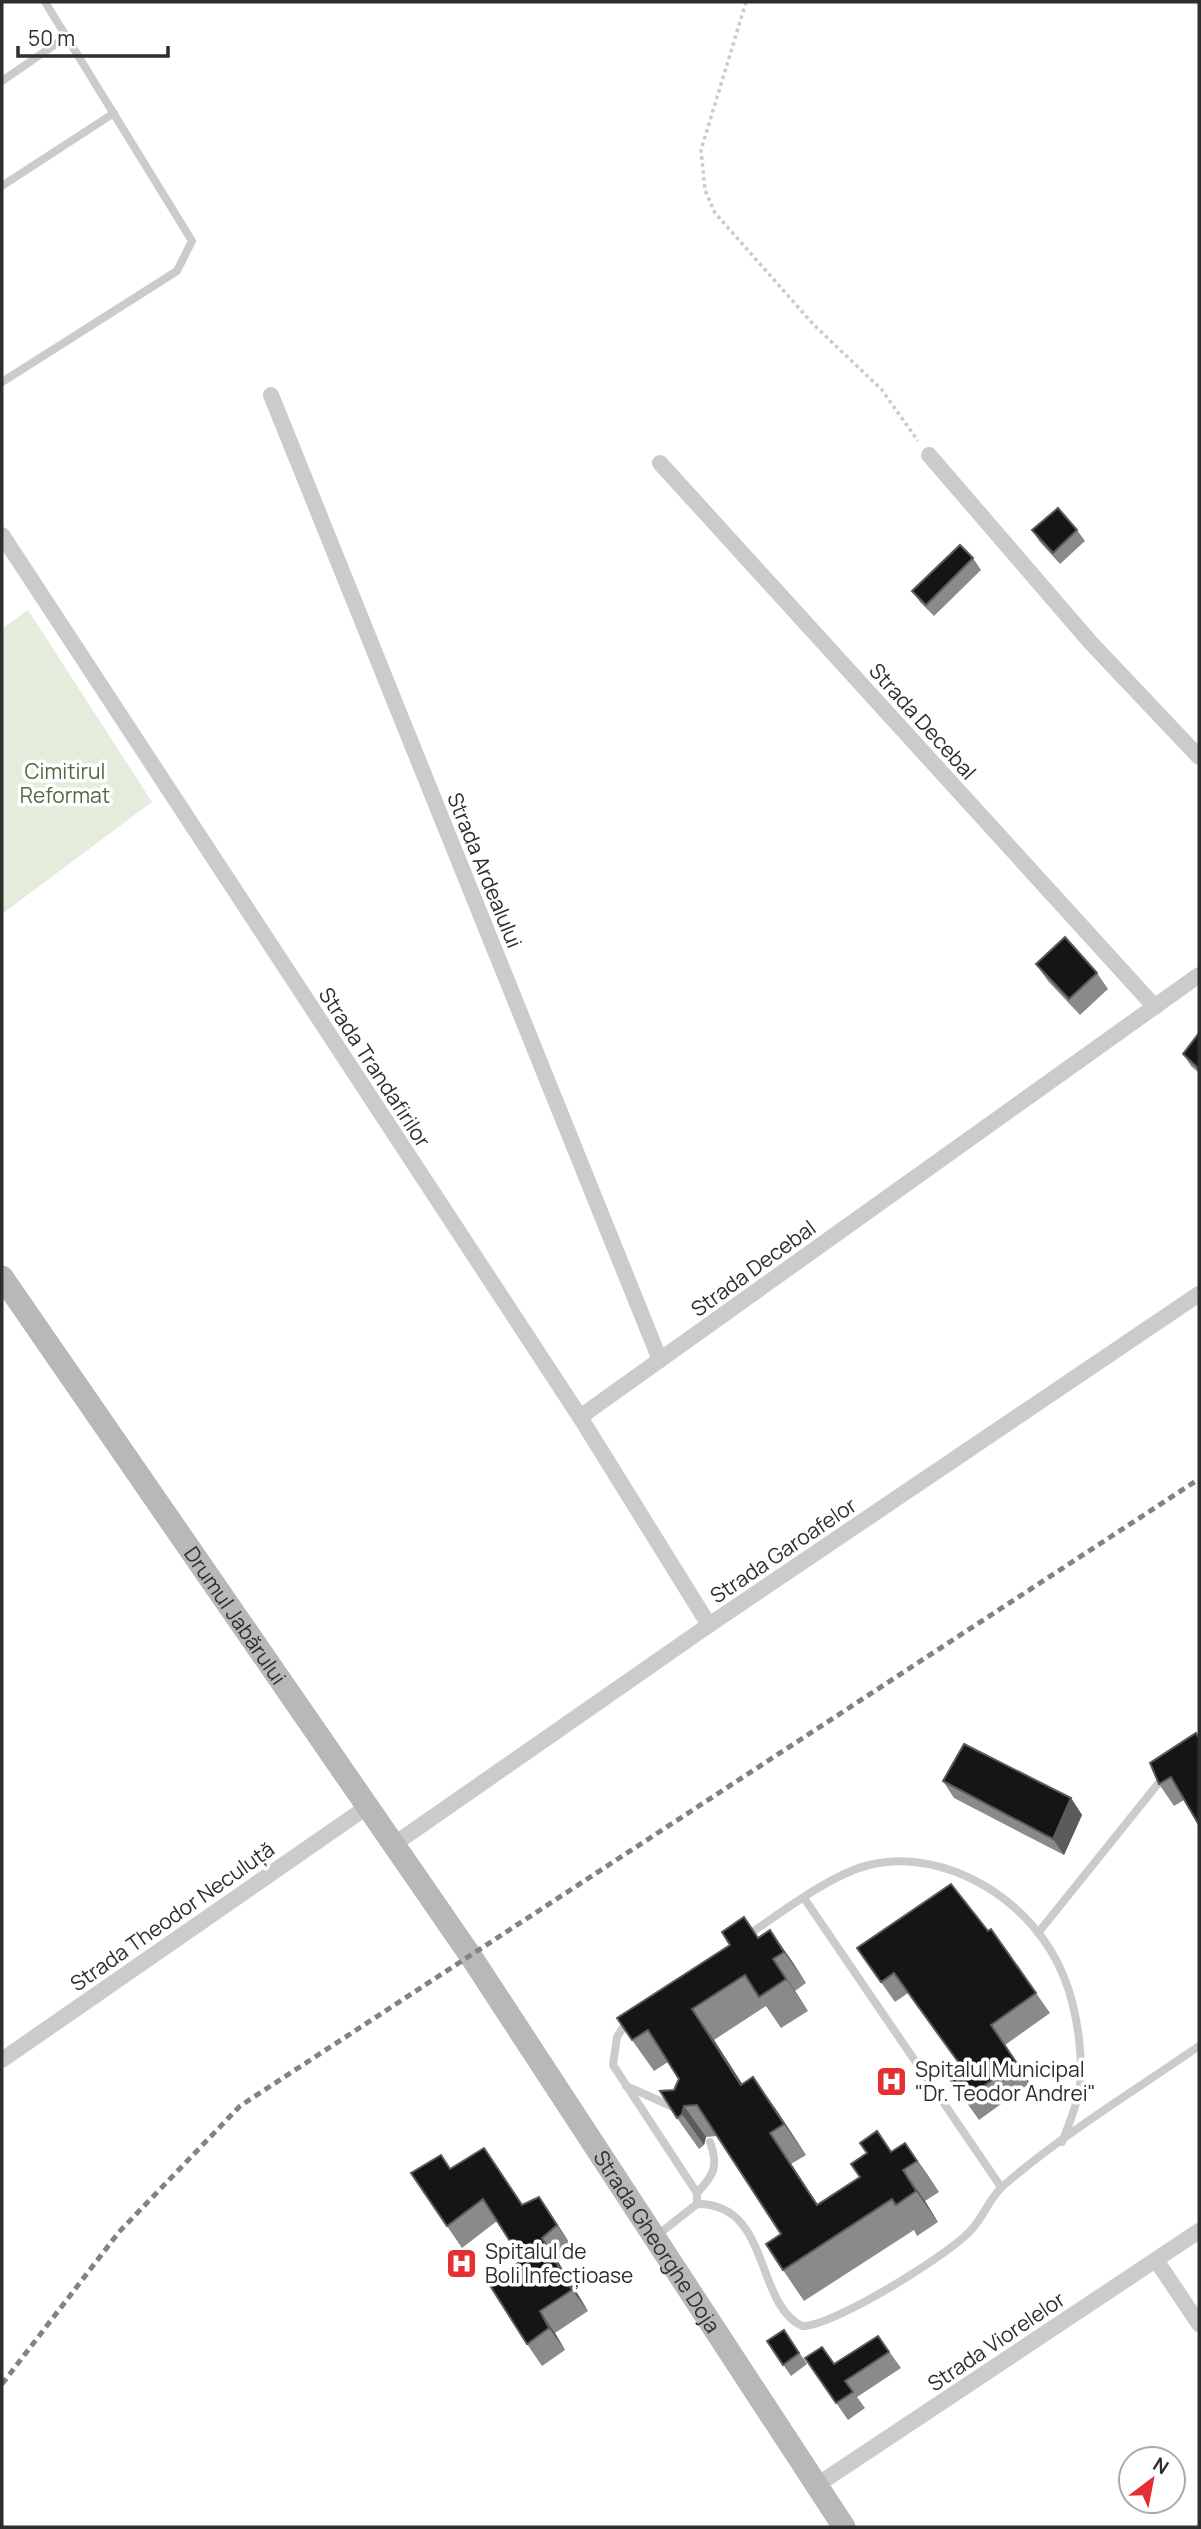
<svg xmlns="http://www.w3.org/2000/svg" width="1201" height="2529" font-family="Manrope,sans-serif">
  <style>
    .green { fill: #e4ecdc }
    .lines { fill: none; stroke-linecap: round; stroke-linejoin: round }
    .path { stroke: #cbcbcb; stroke-width: 3.5; stroke-dasharray: 3.5 3.5; stroke-linecap: butt }
    .lane { stroke: #cbcbcb; stroke-width: 8 }
    .street { stroke: #cbcbcb; stroke-width: 16 }
    .secondary { stroke: #b8b8b8; stroke-width: 23 }
    .rail { stroke: #838383; stroke-width: 5; stroke-dasharray: 7 5; stroke-linecap: butt }
    .wall { fill: #8a8a8a }
    .shaded-wall { fill: #5b5b5b }
    .building { fill: #151515; stroke: #5b5b5b; stroke-width: 2 }
    .labels { text-anchor: middle; dominant-baseline: central; stroke-width: 7; stroke-linejoin: round; paint-order: stroke }
    .street-label { font-size: 21px; fill: #2e2e2e; stroke: #fff }
    .park-label { font-size: 21px; fill: #4f6a3c; stroke: #fff }
    .poi-label { font-size: 21px; fill: #2e2e2e; stroke: #fff; text-anchor: start }
  </style>
  <rect width="100%" height="100%" fill="#fff"/>
  <polygon class="green" points="28,610 152,802 2,914 2,629"/>
  <g class="lines">
    <polyline class="path" points="746,2 701,150 705,190 715,213 813,324 882,390 918,441"/>
    <g class="lane">
      <polyline points="2,81 66,37"/>
      <polyline points="2,186 114,113"/>
      <polyline points="2,382 177,271 192,241 45,2"/>
      <polyline points="804,1898 1001,2187"/>
      <polyline points="1038,1933 1165,1775"/>
      <path d="M745,1937C778,1915 831,1874 869,1865C948,1846 1035,1903 1064,1977C1075,2005 1080,2036 1081,2065C1082,2093 1072,2117 1062,2142"/>
      <polyline points="629,2018 617,2037 613,2065 697,2193 697,2204"/>
      <polyline points="626,2086 678,2109"/>
      <path d="M697,2193C714,2175 719,2166 710,2142"/>
      <path d="M655,2237L697,2204C771,2203 754,2303 802,2326C832,2327 951,2254 972,2229C984,2216 990,2197 1003,2186C1063,2134 1134,2091 1199,2046"/>
    </g>
    <g class="street">
      <polyline points="271,395 660,1360"/>
      <polyline points="929,455 1091,643 1199,757"/>
      <polyline points="660,463 1155,1007"/>
      <polyline points="2,535 580,1417 709,1625"/>
      <polyline points="580,1417 1199,975"/>
      <polyline points="393,1845 709,1625 1199,1294"/>
      <polyline points="2,2060 367,1807"/>
      <polyline points="1156,2260 1199,2324"/>
      <polyline points="817,2485 1199,2231"/>
    </g>
    <path class="secondary" id="s1" d="M2,1277L470,1955L844,2527"/>
    <polyline class="rail" points="2,2384 119,2232 240,2106 1199,1479"/>
  </g>
  <g class="wall">
    <polygon points="1032,530 1077,530 1085,541 1060,564 1040,542"/>
    <polygon points="973,558 981,570 934,616 920,602 912,591"/>
    <polygon points="1036,964 1097,973 1108,989 1080,1015 1048,981"/>
    <polygon points="1199,1033 1199,1073 1191,1066 1183,1054"/>
    <polygon points="1196,1733 1184,1800 1174,1806 1159,1784"/>
    <polygon points="943,1781 1071,1798 1082,1815 1064,1855 954,1798"/>
    <polygon points="991,1929 1050,2013 1005,2045 1030,2083 979,2120 945,2072 959,2063 908,1993 895,2002 857,1948 988,1931"/>
    <polygon points="770,1930 806,1983 795,1991 808,2011 781,2028 766,2006 714,2040 742,2084 775,2108 806,2155 791,2164 818,2205 860,2177 867,2153 877,2131 892,2152 905,2143 939,2192 925,2201 938,2222 917,2236 914,2230 804,2301 783,2270 781,2234 717,2136 706,2137 704,2145 699,2149 677,2118 674,2090 679,2079 668,2062 654,2071 632,2040 758,1937"/>
    <polygon points="450,2169 523,2205 554,2219 572,2247 557,2260 588,2311 555,2333 565,2350 542,2366 527,2344 522,2260 497,2221 462,2248 447,2226"/>
    <polygon points="784,2330 807,2364 791,2376 767,2341"/>
    <polygon points="878,2336 901,2368 857,2397 865,2408 848,2420 805,2358 834,2364"/>
  </g>
  <g class="shaded-wall">
    <polygon points="1071,1798 1082,1815 1064,1855 1053,1839"/>
    <polygon points="770,1930 792,1961 806,1983 784,1952"/>
    <polygon points="773,1959 795,1991 808,2011 786,1979"/>
    <polygon points="692,2009 714,2040 763,2116 741,2085"/>
    <polygon points="753,2077 775,2108 806,2155 784,2124"/>
    <polygon points="684,2106 706,2137 704,2145 682,2114"/>
    <polygon points="770,2133 791,2164 839,2237 817,2205"/>
    <polygon points="905,2143 927,2174 939,2192 917,2161"/>
    <polygon points="903,2170 925,2201 938,2222 916,2191"/>
    <polygon points="539,2197 554,2219 572,2247 557,2225"/>
    <polygon points="542,2238 557,2260 588,2311 572,2290"/>
    <polygon points="540,2311 555,2333 565,2350 549,2328"/>
  </g>
  <g class="building">
    <polygon points="1058,508 1077,530 1053,553 1032,530"/>
    <polygon points="960,545 973,558 926,605 912,591"/>
    <polygon points="1065,937 1097,973 1069,999 1036,964"/>
    <polygon points="1199,1033 1199,1069 1183,1054"/>
    <polygon points="1196,1733 1199,1738 1199,1825 1171,1777 1159,1784 1150,1763"/>
    <polygon points="964,1744 1071,1798 1053,1839 943,1781"/>
    <polygon points="951,1884 988,1931 991,1929 1036,1993 991,2025 1016,2062 965,2100 945,2072 959,2063 894,1973 881,1982 857,1948"/>
    <polygon points="744,1917 758,1938 770,1930 784,1952 773,1959 786,1979 759,1997 745,1975 692,2009 741,2085 753,2077 784,2124 770,2133 817,2205 860,2177 851,2164 867,2153 860,2143 877,2131 891,2152 905,2143 917,2161 903,2170 916,2191 896,2205 892,2199 783,2270 766,2244 781,2234 697,2105 684,2106 682,2114 677,2118 660,2091 674,2090 679,2079 648,2030 632,2040 617,2018 730,1945 722,1932"/>
    <polygon points="484,2148 522,2205 539,2197 557,2225 542,2238 572,2290 540,2311 549,2328 527,2344 489,2284 522,2260 483,2199 447,2226 411,2173 441,2155 450,2169"/>
    <polygon points="784,2330 799,2353 783,2365 767,2341"/>
    <polygon points="878,2336 889,2352 845,2381 853,2392 836,2403 805,2358 822,2347 834,2364"/>
  </g>
  <defs>
    <symbol id="hospital-square" viewBox="-11 -11 22 22"><rect x="-9" y="-9" width="18" height="18" rx="4" fill="#e53033" stroke="#fff"/><path d="M-5-5h3v3.5h4V-5h3V5h-3V1.5h-4V5h-3Z" fill="#fff"/></symbol>
  </defs>
  <g fill-rule="evenodd">
    <use href="#hospital-square" x="874" y="2064" width="35" height="35"/>
    <use href="#hospital-square" x="444" y="2246" width="35" height="35"/>
  </g>
  <g class="labels">
    <g class="street-label">
      <text transform="translate(923 721) rotate(48)">Strada Decebal</text>
      <text transform="translate(485 870) rotate(68)">Strada Ardealului</text>
      <text transform="translate(375 1067) rotate(57)">Strada Trandafirilor</text>
      <text transform="translate(753 1268) rotate(-36)">Strada Decebal</text>
      <text transform="translate(783 1550) rotate(-34)">Strada Garoafelor</text>
      <text stroke="none"><textPath href="#s1" startOffset="411">Drumul Jabărului</textPath></text>
      <text transform="translate(172 1916) rotate(-35)">Strada Theodor Neculuță</text>
      <text stroke="none"><textPath href="#s1" startOffset="1166">Strada Gheorghe Doja</textPath></text>
      <text transform="translate(996 2341) rotate(-34)">Strada Viorelelor</text>
    </g>
    <g class="park-label">
      <text x="65" y="771">Cimitirul<tspan x="65" dy="24">Reformat</tspan></text>
    </g>
    <g class="poi-label">
      <text x="915" y="2069">Spitalul Municipal<tspan x="915" dy="24">"Dr. Teodor Andrei"</tspan></text>
      <text x="485" y="2251">Spitalul de<tspan x="485" dy="24">Boli Infecțioase</tspan></text>
    </g>
  </g>
  <rect width="1201" height="2529" fill="none" stroke="#2e2e2e" stroke-width="7"/>
  <g transform="translate(1152 2480) rotate(32)"><circle r="33" fill="#ffffff" stroke="#ababab" stroke-width="2"/>
  <path d="M0-5L12 26L0 18L-12 26Z" fill="#e53033"/>
  <text y="-10" font-size="19" font-weight="bold" text-anchor="middle" fill="#2e2e2e">N</text>
  </g>
  <path d="M18 46v10h150v-10" fill="none" stroke="#2e2e2e" stroke-width="3.5"/>
  <text x="28" y="46" font-size="21" fill="#2e2e2e" stroke="#ffffff" stroke-width="5" paint-order="stroke">50 m</text>
</svg>
